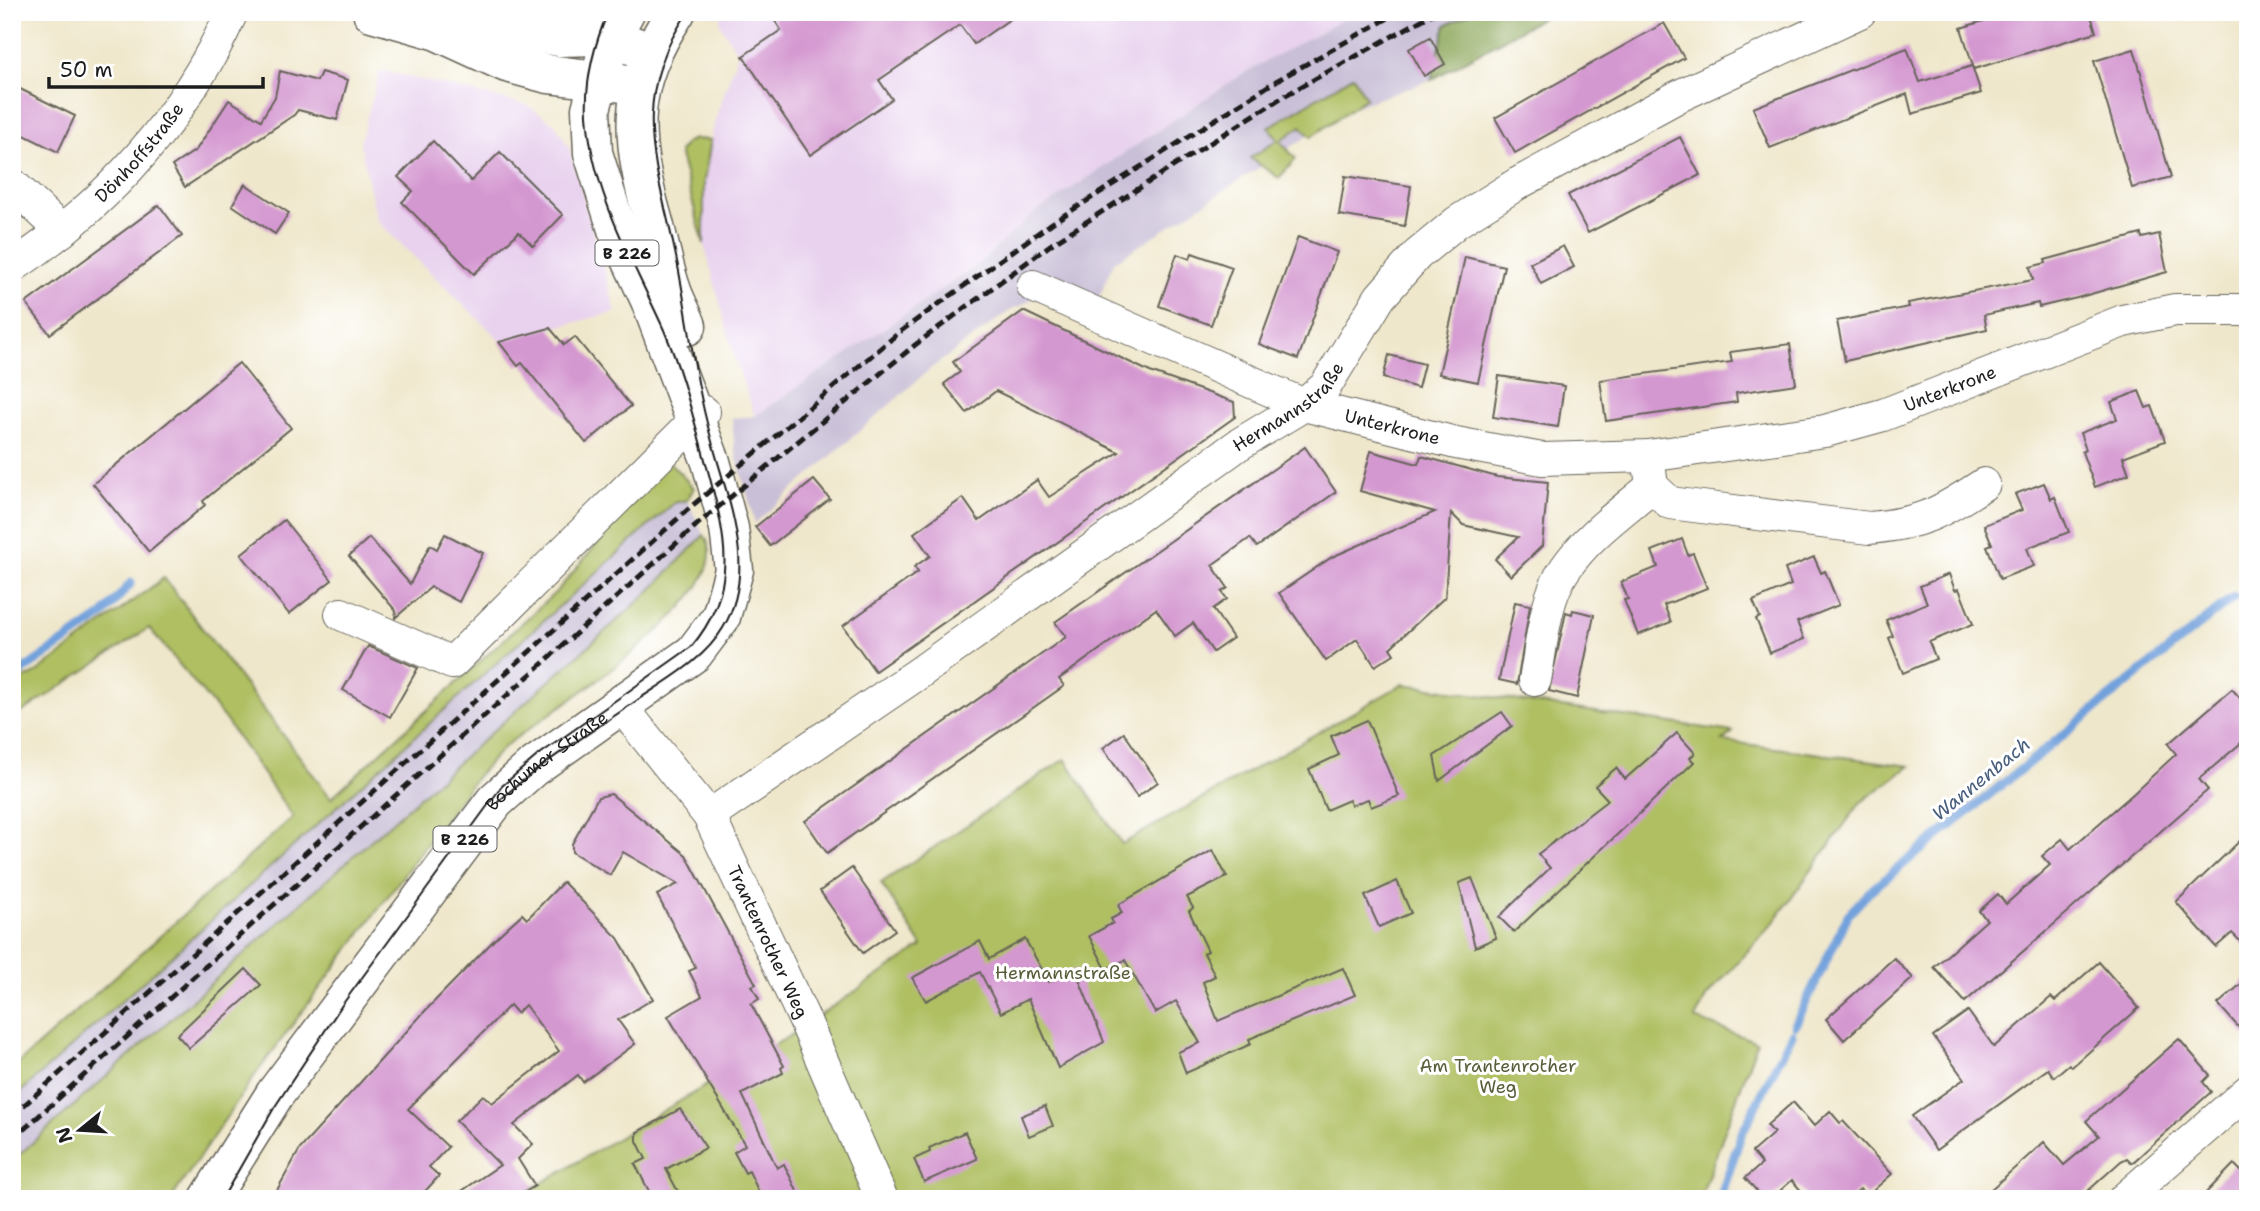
<svg xmlns="http://www.w3.org/2000/svg" width="2260" height="1211" font-family="'Shantell Sans',sans-serif">
  <style>
    .built { fill: #e8d2ee }
    .industrial { fill: #c9bfd7 }
    .green { fill: #afbf62; stroke: #666e3f; stroke-width: 2 }
    .forest { fill: #8ba658; stroke: #54613a; stroke-width: 2 }
    .lines { fill: none; stroke-linecap: round; stroke-linejoin: round }
    .stream { stroke: #72a1dc; stroke-width: 9 }
    .building { fill: #d498d0 }
    .minor-casing { stroke: #666359; stroke-width: 34 }
    .major-casing { stroke: #666359; stroke-width: 41 }
    .minor { stroke: #fff; stroke-width: 32 }
    .major { stroke: #fff; stroke-width: 38 }
    .tram { stroke: #1c1c1c; stroke-width: 2 }
    .rail { stroke: #1c1c1c; stroke-width: 5; stroke-dasharray: 10 5; stroke-linecap: butt }
    .labels { text-anchor: middle; dominant-baseline: central; stroke-width: 6; stroke-linejoin: round; paint-order: stroke }
    .shield { fill: #fff; stroke: #606060; stroke-width: 2 }
    .shield-label { font-size: 16px; font-weight: bold; fill: #1c1c1c }
    .street-label { font-size: 18px; fill: #1c1c1c; stroke: #fff }
    .park-label { font-size: 18px; fill: #575d38; stroke: #fff }
    .water-label { font-size: 19px; font-style: italic; fill: #475e7c; stroke: #fff }
  </style>
  <rect width="100%" height="100%" fill="#fff"/>
  <filter id="ink" filterUnits="userSpaceOnUse"><feTurbulence type="fractalNoise" baseFrequency=".0143" numOctaves="2"/><feDisplacementMap in="SourceGraphic" scale="14" xChannelSelector="R" yChannelSelector="G"/><feConvolveMatrix kernelMatrix="1 2 1 2 8 2 1 2 1" color-interpolation-filters="sRGB"/></filter>
  <filter id="wash" filterUnits="userSpaceOnUse"><feTurbulence type="fractalNoise" baseFrequency=".00686" numOctaves="4" result="noise"/><feDisplacementMap in="SourceGraphic" scale="28" xChannelSelector="R" yChannelSelector="G"/><feGaussianBlur stdDeviation="1.57" result="paint"/><feColorMatrix in="noise" values="0 0 0 0 0 0 0 0 0 0 0 0 0 0 0 0 0 1.4 0 .05"/><feComposite in="paint" operator="in"/></filter>
  <g filter="url(#wash)">
    <rect width="100%" height="100%" fill="#efe7cb"/>
    <g class="built">
      <polygon points="721,12 1357,12 1244,73 1029,217 975,267 755,416 736,363 704,244 704,181 709,151 715,120 738,53 720,24"/>
      <polygon points="380,70 527,105 555,124 569,147 616,312 501,341 377,221 360,143"/>
    </g>
    <g class="industrial">
      <polygon points="1357,12 1552,12 1431,80 1351,108 1114,262 1098,300 1033,298 1018,308 1015,307 930,369 755,523 735,451 732,418 755,416 975,267 1029,217 1244,73"/>
      <polygon points="687,500 704,535 649,592 12,1160 12,1100 674,503"/>
    </g>
    <g class="green">
      <polygon points="1353,76 1366,98 1311,137 1301,126 1280,141 1296,159 1279,178 1250,158 1278,140 1269,127"/>
      <polygon points="694,139 711,140 704,181 704,244 679,152 687,142"/>
      <polygon points="670,463 694,488 687,500 674,503 12,1100 12,1069 293,817 224,718 149,628 12,719 12,685 36,673 164,578 331,798 558,590 661,468"/>
      <path d="M704,535C747,593 545,714 508,744C497,753 488,765 478,775L253,1078L171,1199H12V1161L649,592Z"/>
      <polygon points="1403,684 1733,732 1723,741 1910,766 1860,803 1774,922 1706,997 1695,1019 1757,1042 1700,1199 893,1199 810,1022 922,946 881,883 1065,759 1122,844"/>
      <polygon points="798,1031 872,1199 515,1199"/>
    </g>
    <polygon class="forest" points="1472,12 1552,12 1431,80 1446,25"/>
    <g class="lines">
      <g class="stream">
        <polyline points="12,678 103,615 131,583"/>
        <polyline points="1795,1025 1848,915 1870,891 2234,597"/>
        <polyline points="1720,1199 1741,1135 1792,1034"/>
      </g>
    </g>
    <g id="blocks">
      <g class="building">
        <polygon points="769,12 1020,12 974,44 960,25 879,80 892,99 810,155 743,56 781,30"/>
        <polygon points="2012,12 2090,12 2096,32 1974,69 1961,28"/>
        <polygon points="1664,23 1684,58 1515,153 1495,118"/>
        <polygon points="1430,37 1445,64 1424,76 1409,49"/>
        <polygon points="1907,48 1920,82 1972,66 1981,93 1912,114 1907,94 1770,148 1753,108"/>
        <polygon points="2134,49 2171,177 2132,188 2094,61"/>
        <polygon points="280,71 317,81 321,72 348,80 337,120 298,110 294,115 185,187 172,166 196,150 229,100 261,120 275,97"/>
        <polygon points="12,85 75,116 58,152 12,129"/>
        <polygon points="1680,137 1700,175 1588,233 1568,195"/>
        <polygon points="433,141 471,181 500,152 563,215 533,246 519,232 474,274 402,202 413,191 398,177"/>
        <polygon points="1345,176 1411,186 1405,226 1339,215"/>
        <polygon points="245,184 289,213 275,234 232,205"/>
        <polygon points="159,205 182,236 50,334 26,303"/>
        <polygon points="2141,234 2142,238 2159,234 2167,272 2077,298 2039,307 2038,303 1984,315 1987,329 1845,361 1837,321 1909,307 1908,303 2033,280 2030,267 2046,263 2045,260"/>
        <polygon points="1298,237 1337,252 1298,359 1259,344"/>
        <polygon points="1563,246 1574,267 1541,284 1530,263"/>
        <polygon points="1192,253 1232,267 1211,325 1159,306 1177,254 1190,259"/>
        <polygon points="1465,257 1504,266 1478,382 1439,374"/>
        <polygon points="1023,311 1150,372 1234,402 1235,417 875,671 843,626 918,572 914,567 930,556 914,533 963,498 979,521 1037,480 1049,497 1119,452 996,391 967,413 944,384 960,372 953,362"/>
        <polygon points="550,328 564,345 575,337 631,406 586,443 522,363 518,366 499,342"/>
        <polygon points="1790,344 1796,384 1736,393 1737,402 1606,421 1600,380 1732,362 1730,352"/>
        <polygon points="1389,355 1424,364 1418,388 1383,378"/>
        <polygon points="239,363 291,428 203,501 205,505 149,552 93,484"/>
        <polygon points="1499,376 1564,386 1558,427 1493,417"/>
        <polygon points="2139,391 2146,408 2152,406 2165,441 2123,457 2129,474 2095,487 2082,452 2086,450 2080,433 2117,419 2111,402"/>
        <polygon points="1305,447 1336,492 1257,547 1250,538 1212,565 1228,588 1222,592 1227,599 1213,609 1233,638 1213,652 1193,623 1175,636 1156,609 1059,679 1064,686 827,853 805,821 1066,637 1055,622"/>
        <polygon points="1371,451 1418,464 1421,456 1497,477 1548,482 1542,546 1511,576 1495,559 1518,537 1463,525 1451,513 1445,597 1390,648 1394,654 1375,666 1357,639 1326,661 1279,593 1332,557 1435,512 1360,491"/>
        <polygon points="814,480 830,499 770,546 755,527"/>
        <polygon points="2044,483 2051,499 2055,497 2069,532 2027,548 2034,566 2000,579 1987,546 1992,544 1984,525 2022,510 2015,494"/>
        <polygon points="284,520 332,580 289,614 241,554"/>
        <polygon points="445,534 483,553 459,602 431,587 395,618 396,611 349,556 369,538 410,584 430,545 437,549"/>
        <polygon points="1682,539 1688,555 1693,553 1707,588 1664,605 1671,622 1638,635 1624,600 1628,599 1621,582 1658,567 1652,551"/>
        <polygon points="1814,557 1821,573 1825,571 1839,605 1797,622 1804,639 1770,653 1756,619 1760,617 1753,601 1791,585 1785,569"/>
        <polygon points="1949,574 1955,590 1959,589 1973,624 1929,642 1936,659 1903,673 1889,638 1893,636 1886,620 1927,603 1920,586"/>
        <polygon points="1515,602 1530,605 1517,684 1499,680"/>
        <polygon points="1573,610 1594,615 1577,698 1549,691 1566,612 1572,614"/>
        <polygon points="368,646 418,668 390,717 343,690"/>
        <polygon points="2232,689 2248,707 2248,737 2199,779 2208,790 1965,1002 1934,967 1987,920 1979,911 1998,894 2006,904 2050,865 2042,856 2062,839 2070,849 2134,793 2176,754 2168,744"/>
        <polygon points="1502,712 1512,726 1439,781 1434,756"/>
        <polygon points="1367,720 1399,796 1371,807 1368,799 1351,805 1349,800 1326,810 1309,769 1339,755 1331,736"/>
        <polygon points="1124,733 1158,782 1137,797 1103,748"/>
        <polygon points="1677,733 1695,753 1690,758 1694,762 1514,932 1499,917 1550,868 1538,854 1608,800 1595,786 1616,768 1625,779"/>
        <polygon points="611,794 686,855 756,984 752,986 759,999 751,1004 784,1066 781,1068 783,1073 742,1094 777,1168 784,1164 801,1199 762,1199 749,1171 745,1173 734,1152 745,1145 668,1016 702,996 689,971 696,968 657,895 678,884 623,852 610,875 572,852 572,844 598,797"/>
        <polygon points="2248,833 2248,949 2232,933 2216,947 2176,902"/>
        <polygon points="1213,850 1227,877 1187,897 1193,908 1189,911 1208,951 1204,953 1215,976 1203,982 1218,1021 1343,968 1355,995 1249,1039 1251,1044 1186,1073 1178,1052 1200,1043 1176,1001 1155,1013 1125,960 1106,969 1089,936 1113,923 1111,919 1122,913 1118,905"/>
        <polygon points="852,868 895,930 863,953 820,891"/>
        <polygon points="1472,878 1496,938 1475,947 1459,883"/>
        <polygon points="1397,881 1411,913 1379,927 1365,896"/>
        <polygon points="563,882 618,938 653,999 618,1020 635,1044 583,1082 578,1075 514,1125 533,1144 518,1159 535,1186 513,1199 450,1199 500,1165 456,1121 483,1095 492,1103 559,1051 525,1005 517,1013 510,1005 408,1109 448,1147 429,1167 439,1176 418,1199 272,1199 300,1149 425,1011 499,935 522,914 527,919"/>
        <polygon points="1025,939 1049,982 1075,969 1104,1042 1058,1068 1028,999 1001,1013 980,972 926,1001 912,978 980,941 989,959"/>
        <polygon points="1894,958 1913,978 1844,1040 1826,1019"/>
        <polygon points="2099,962 2139,1008 2072,1067 2069,1064 2054,1077 2048,1069 1936,1150 1912,1116 1964,1079 1933,1036 1968,1011 1994,1047 2051,997 2055,1001"/>
        <polygon points="246,969 261,985 189,1048 177,1035"/>
        <polygon points="2248,978 2248,1038 2218,1004"/>
        <polygon points="2179,1039 2210,1075 2203,1082 2211,1092 2132,1163 2127,1158 2121,1161 2079,1199 1980,1199 2044,1142 2064,1165 2099,1136 2086,1121"/>
        <polygon points="1793,1102 1814,1126 1830,1111 1840,1123 1843,1121 1892,1174 1867,1196 1860,1189 1848,1199 1808,1199 1792,1180 1771,1199 1764,1199 1745,1178 1762,1164 1752,1152 1774,1133 1767,1125"/>
        <polygon points="1045,1106 1053,1126 1029,1136 1021,1116"/>
        <polygon points="680,1109 706,1148 666,1169 682,1199 653,1199 635,1164 646,1159 637,1141 637,1132"/>
        <polygon points="965,1132 977,1159 924,1182 914,1159 930,1152 929,1148"/>
        <polygon points="2234,1164 2248,1178 2248,1199 2200,1199"/>
      </g>
    </g>
  </g>
  <g filter="url(#ink)">
    <use href="#blocks" fill-opacity="0" stroke="#666359" stroke-width="2"/>
    <g class="lines">
      <defs>
        <g id="minor">
          <polyline points="12,184 62,231"/>
          <path id="s1" d="M12,267C108,204 185,117 232,12"/>
          <path id="s2" d="M1033,286L1304,405L1456,443L1542,459L1648,456L1825,431L1883,415L2123,321L2175,310H2248"/>
          <path d="M1648,456L1652,486L1670,503L1869,528C1923,523 1940,513 1984,484"/>
          <polyline points="341,614 452,663 704,412"/>
          <path d="M1535,680C1542,645 1544,599 1565,569C1587,536 1622,512 1652,486"/>
          <path id="s3" d="M621,706L709,816L805,1021L882,1199"/>
          <path id="s4" d="M709,816L919,673L1238,445L1304,405L1325,387L1380,297L1417,255L1457,222L1517,184L1679,96L1860,12"/>
          <polyline points="2124,1199 2248,1091"/>
        </g>
        <g id="major">
          <polyline points="372,12 435,30 507,63 548,74 622,83"/>
          <path d="M676,12C625,88 630,138 654,223C660,245 664,269 672,291C676,303 683,314 687,326"/>
          <polyline points="448,30 516,30 560,37 598,36 634,46"/>
          <path id="s5" d="M209,1199L275,1094L495,801L532,768L694,653L721,617L734,570L729,528L711,462L650,300L617,229L593,153L591,109L611,38L625,12"/>
        </g>
      </defs>
      <use href="#minor" class="minor-casing"/>
      <use href="#major" class="major-casing"/>
      <use href="#minor" class="minor"/>
      <use href="#major" class="major"/>
      <g class="tram">
        <path d="M498,802C540,763 592,732 639,699C669,679 705,659 723,628C759,568 727,499 711,438C696,385 690,331 680,277C663,179 622,107 688,12"/>
        <path d="M222,1199L274,1108L342,1005L502,786L537,756L691,647C741,588 725,535 707,467C694,421 683,374 664,330C633,261 592,193 587,115C585,80 594,45 608,12"/>
      </g>
      <g class="rail">
        <polyline points="12,1116 693,505 901,331 1052,223 1276,81 1399,12"/>
        <polyline points="12,1140 699,523 915,345 1053,243 1284,96 1436,12"/>
      </g>
    </g>
  </g>
  <g class="labels">
    <g class="shield">
      <rect x="595.5" y="240.5" width="63" height="25" rx="5"/>
      <rect x="433.5" y="826.5" width="63" height="25" rx="5"/>
    </g>
    <g class="shield-label">
      <text x="627" y="253">B 226</text>
      <text x="465" y="839">B 226</text>
    </g>
    <g class="street-label">
      <text stroke="none"><textPath href="#s1" startOffset="172">Dönhoffstraße</textPath></text>
      <text stroke="none"><textPath href="#s2" startOffset="957">Unterkrone</textPath></text>
      <text stroke="none"><textPath href="#s4" startOffset="710">Hermannstraße</textPath></text>
      <text stroke="none"><textPath href="#s2" startOffset="387">Unterkrone</textPath></text>
      <text stroke="none"><textPath href="#s5" startOffset="556">Bochumer Straße</textPath></text>
      <text stroke="none"><textPath href="#s3" startOffset="280">Trantenrother Weg</textPath></text>
    </g>
    <g class="park-label">
      <text x="1063" y="973">Hermannstraße</text>
      <text x="1498" y="1066">Am Trantenrother<tspan x="1498" dy="21">Weg</tspan></text>
    </g>
    <g class="water-label">
      <text transform="translate(1981 779) rotate(-39)">Wannenbach</text>
    </g>
  </g>
  <rect width="2260" height="1211" fill="none" stroke="#fff" stroke-width="42"/>
  <g transform="translate(80 1130) rotate(252)" stroke="#ffffff" stroke-width="5" paint-order="stroke">
  <path d="M0-5L12 26L0 18L-12 26Z" fill="#1c1c1c"/>
  <text y="-10" font-size="19" font-weight="bold" text-anchor="middle" fill="#1c1c1c">N</text>
  </g>
  <path d="M49 77v10h214v-10" fill="none" stroke="#1c1c1c" stroke-width="3.5"/>
  <text x="60" y="77" font-size="21" fill="#1c1c1c" stroke="#ffffff" stroke-width="5" paint-order="stroke">50 m</text>
</svg>
